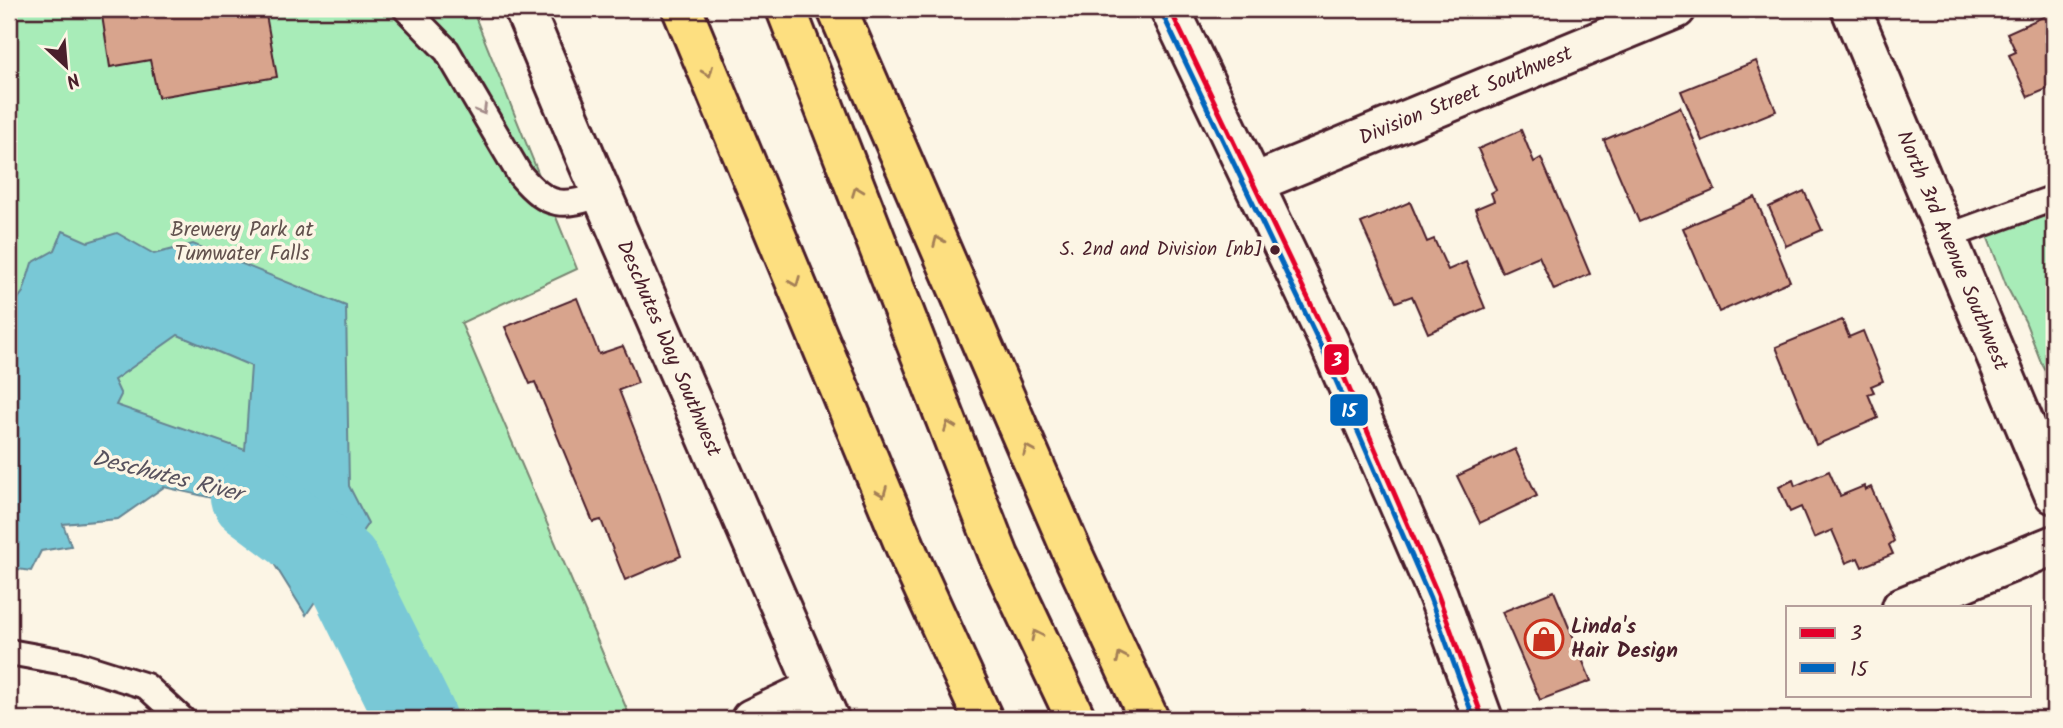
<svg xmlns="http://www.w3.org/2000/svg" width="2063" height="728" font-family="Kalam,sans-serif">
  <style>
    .green { fill: #a8ecb8; stroke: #798672; stroke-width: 2 }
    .water { fill: #79c8d6; stroke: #668492; stroke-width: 2; fill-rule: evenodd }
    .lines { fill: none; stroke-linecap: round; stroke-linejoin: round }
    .river { stroke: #79c8d6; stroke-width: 80 }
    .building { fill: #d8a48d; stroke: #4a1f2b; stroke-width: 2 }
    .service-casing { stroke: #4a1f2b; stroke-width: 30 }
    .minor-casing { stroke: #4a1f2b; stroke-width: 44 }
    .tertiary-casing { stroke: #4a1f2b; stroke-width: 44 }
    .secondary-casing { stroke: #4a1f2b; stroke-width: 44 }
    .motorway-casing { stroke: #4a1f2b; stroke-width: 44 }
    .service { stroke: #fcf5e5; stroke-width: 24 }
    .minor { stroke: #fcf5e5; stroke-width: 38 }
    .tertiary { stroke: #fcf5e5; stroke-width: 38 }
    .secondary { stroke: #fcf5e5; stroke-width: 38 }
    .motorway { stroke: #fddf80; stroke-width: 38 }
    .bus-1-casing { stroke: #fcf5e5; stroke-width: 10 }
    .bus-2-casing { stroke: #fcf5e5; stroke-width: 10 }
    .bus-1 { stroke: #e4002b; stroke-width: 5 }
    .bus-2 { stroke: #0065bd; stroke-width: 5 }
    .oneway { stroke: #a47f56 }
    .oneway2 { stroke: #a38a88 }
    .bus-dot { fill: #4a1f2b; stroke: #fcf5e5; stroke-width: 2.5 }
    .labels { text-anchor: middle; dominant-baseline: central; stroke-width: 7; stroke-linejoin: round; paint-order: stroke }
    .bus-label { font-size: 19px; fill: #4a1f2b; stroke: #fcf5e5; text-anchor: end }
    .street-label { font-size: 21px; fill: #4a1f2b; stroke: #fcf5e5 }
    .park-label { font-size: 21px; fill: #62524e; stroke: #fcf5e5 }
    .poi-label { font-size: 21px; font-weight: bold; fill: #4a1f2b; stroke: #fcf5e5; text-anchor: start }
    .water-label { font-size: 23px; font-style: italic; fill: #58525e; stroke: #fcf5e5 }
    .line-badge { stroke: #fcf5e5; stroke-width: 2.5 }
    .badge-label { font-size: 19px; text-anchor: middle; font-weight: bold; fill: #fff }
  </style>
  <rect width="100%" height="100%" fill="#fcf5e5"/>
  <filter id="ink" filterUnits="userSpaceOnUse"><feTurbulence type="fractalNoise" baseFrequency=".0143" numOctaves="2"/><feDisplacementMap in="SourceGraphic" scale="14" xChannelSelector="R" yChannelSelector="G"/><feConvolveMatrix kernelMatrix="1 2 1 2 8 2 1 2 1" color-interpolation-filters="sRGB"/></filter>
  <g filter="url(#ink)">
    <g class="green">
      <polygon points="9,9 472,9 577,269 461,323 631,719 417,719 340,564 245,493 9,452"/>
      <polygon points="2054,209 2054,386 2041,362 2025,321 2007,287 1986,233"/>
    </g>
    <path class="water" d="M63,231L88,242L117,233L154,254L193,244L346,306L349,486L368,523L306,615L273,562L244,505L164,487L118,519L63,524L71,546L41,551L31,571L9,568V311L23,292L32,263L55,250ZM178,335L251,366L245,450L116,405L121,395L114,380Z"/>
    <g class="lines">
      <polyline class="river" points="251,497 340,564 417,719"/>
    </g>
    <g class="building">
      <polygon points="101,9 265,9 277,77 158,97 150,60 110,67"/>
      <polygon points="2054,12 2054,86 2028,97 2009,55 2016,52 2007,33"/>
      <polygon points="1756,61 1776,111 1702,141 1681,91"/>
      <polygon points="1680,107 1715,190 1639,222 1604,140"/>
      <polygon points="1521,130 1534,162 1541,158 1590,274 1554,290 1539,256 1502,272 1475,209 1494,201 1491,193 1496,190 1478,149"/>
      <polygon points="1804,191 1822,230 1786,246 1769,207"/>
      <polygon points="1755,197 1790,281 1719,312 1683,228"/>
      <polygon points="1410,202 1427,242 1434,239 1448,270 1466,262 1485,308 1428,333 1412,296 1396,302 1361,223"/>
      <polygon points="577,298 599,354 623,346 632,366 638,383 619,390 656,485 681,556 625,580 601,520 593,522 535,382 530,384 505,327"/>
      <polygon points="1842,320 1849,337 1863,331 1883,381 1871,386 1874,392 1868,394 1878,418 1816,445 1776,347"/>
      <polygon points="1515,449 1537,496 1480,523 1457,476"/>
      <polygon points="1829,471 1840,496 1864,486 1865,490 1871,487 1894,541 1889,545 1893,554 1862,567 1858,558 1846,563 1832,530 1814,538 1801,507 1790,512 1779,487 1793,480 1795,486"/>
      <polygon points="1554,591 1591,681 1540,700 1502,612"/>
      <polygon points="1943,710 1946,719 1919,719"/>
    </g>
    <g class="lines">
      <defs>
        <g id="service">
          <path d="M406,9L447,51L520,175C548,208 563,208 602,194"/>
          <polyline points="1946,237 2054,198"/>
          <polyline points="9,652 76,664 146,686 182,719"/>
        </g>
        <g id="minor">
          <path id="s1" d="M1254,183L1676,9"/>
          <polyline points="1902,607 2054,545"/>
        </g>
        <g id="tertiary">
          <polyline points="1170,9 1329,342 1438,595 1483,719"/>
          <path id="s2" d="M1851,9L2054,494"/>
        </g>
        <g id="secondary">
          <path id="s3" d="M524,9L587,160L829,719"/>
          <polyline points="751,719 816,688"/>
        </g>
        <g id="motorway">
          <polyline points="682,9 912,563 983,719"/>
          <polyline points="786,9 999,556 1076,719"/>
          <polyline points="837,9 1075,559 1149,719"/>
        </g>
      </defs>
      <use href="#service" class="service-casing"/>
      <use href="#minor" class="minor-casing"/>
      <use href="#tertiary" class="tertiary-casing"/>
      <use href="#secondary" class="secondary-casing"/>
      <use href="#motorway" class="motorway-casing"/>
      <use href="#service" class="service"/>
      <use href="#minor" class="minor"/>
      <use href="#tertiary" class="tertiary"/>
      <use href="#secondary" class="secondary"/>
      <use href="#motorway" class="motorway"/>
      <defs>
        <polyline id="bus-1" points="1170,9 1329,342 1438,595 1483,719"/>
        <polyline id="bus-2" points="1162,13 1321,346 1430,598 1474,719"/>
      </defs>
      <use href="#bus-1" class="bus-1-casing"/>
      <use href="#bus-2" class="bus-2-casing"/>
      <use href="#bus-1" class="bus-1"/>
      <use href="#bus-2" class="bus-2"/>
    </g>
    <defs><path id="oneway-chevron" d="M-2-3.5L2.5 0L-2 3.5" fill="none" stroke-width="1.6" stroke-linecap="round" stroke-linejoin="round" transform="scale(1.75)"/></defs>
    <g class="oneway">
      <use href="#oneway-chevron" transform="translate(708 72) rotate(68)"/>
      <use href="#oneway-chevron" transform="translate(857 191) rotate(-111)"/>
      <use href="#oneway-chevron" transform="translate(938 241) rotate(-113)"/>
      <use href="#oneway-chevron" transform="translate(795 282) rotate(68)"/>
      <use href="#oneway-chevron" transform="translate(949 426) rotate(-111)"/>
      <use href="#oneway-chevron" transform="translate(1028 450) rotate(-113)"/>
      <use href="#oneway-chevron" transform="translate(882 492) rotate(68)"/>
      <use href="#oneway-chevron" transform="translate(1036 635) rotate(-115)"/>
      <use href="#oneway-chevron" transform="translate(1121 657) rotate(-115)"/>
    </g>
    <use class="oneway2" href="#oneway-chevron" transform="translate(482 110) rotate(60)"/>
  </g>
  <defs>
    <symbol id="shop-ring" viewBox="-11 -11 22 22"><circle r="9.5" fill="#fcf5e5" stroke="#c8321e" stroke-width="1.5"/><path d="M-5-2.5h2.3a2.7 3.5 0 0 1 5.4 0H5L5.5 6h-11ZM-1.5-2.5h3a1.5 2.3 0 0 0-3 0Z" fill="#c8321e"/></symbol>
  </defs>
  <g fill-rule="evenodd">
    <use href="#shop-ring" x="1522" y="617" width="44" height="44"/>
  </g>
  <circle class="bus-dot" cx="1275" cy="250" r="6"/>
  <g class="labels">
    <g class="bus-label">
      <text x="1262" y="250">S. 2nd and Division [nb]</text>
    </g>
    <g class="street-label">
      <text stroke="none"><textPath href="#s1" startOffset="229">Division Street Southwest</textPath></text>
      <text stroke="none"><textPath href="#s2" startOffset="262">North 3rd Avenue Southwest</textPath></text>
      <text stroke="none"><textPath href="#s3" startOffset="369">Deschutes Way Southwest</textPath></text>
    </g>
    <g class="park-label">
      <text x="242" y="230">Brewery Park at<tspan x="242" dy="24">Tumwater Falls</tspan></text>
    </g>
    <g class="poi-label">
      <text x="1571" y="627">Linda's<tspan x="1571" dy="24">Hair Design</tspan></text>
    </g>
    <g class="water-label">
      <text transform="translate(167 477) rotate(14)">Deschutes River</text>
    </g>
  </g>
  <g class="line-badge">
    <rect x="1323" y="343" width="27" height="33" rx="7" fill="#e4002b"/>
    <rect x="1329" y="393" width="40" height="34" rx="7" fill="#0065bd"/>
  </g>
  <g class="badge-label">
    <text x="1337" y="366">3</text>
    <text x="1349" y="417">15</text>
  </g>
  <rect width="2063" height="728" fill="none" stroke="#fcf5e5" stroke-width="35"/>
  <rect x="18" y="18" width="2028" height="693" fill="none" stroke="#4a1f2b" stroke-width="2.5" filter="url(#ink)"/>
  <rect x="1786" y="606" width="245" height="91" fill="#fcf5e5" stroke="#b59f9b" stroke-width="2"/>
  <rect x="1800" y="628" width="35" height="10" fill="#e4002b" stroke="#b59f9b" stroke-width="2"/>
  <text x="1850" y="640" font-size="21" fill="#4a1f2b">3</text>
  <rect x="1800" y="663" width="35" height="10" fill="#0065bd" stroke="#b59f9b" stroke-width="2"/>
  <text x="1850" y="676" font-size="21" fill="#4a1f2b">15</text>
  <g transform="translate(66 66) rotate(154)" stroke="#fcf5e5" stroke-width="5" paint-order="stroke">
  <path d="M0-5L12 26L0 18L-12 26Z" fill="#4a1f2b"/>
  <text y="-10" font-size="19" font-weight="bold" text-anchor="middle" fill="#4a1f2b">N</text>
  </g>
</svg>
